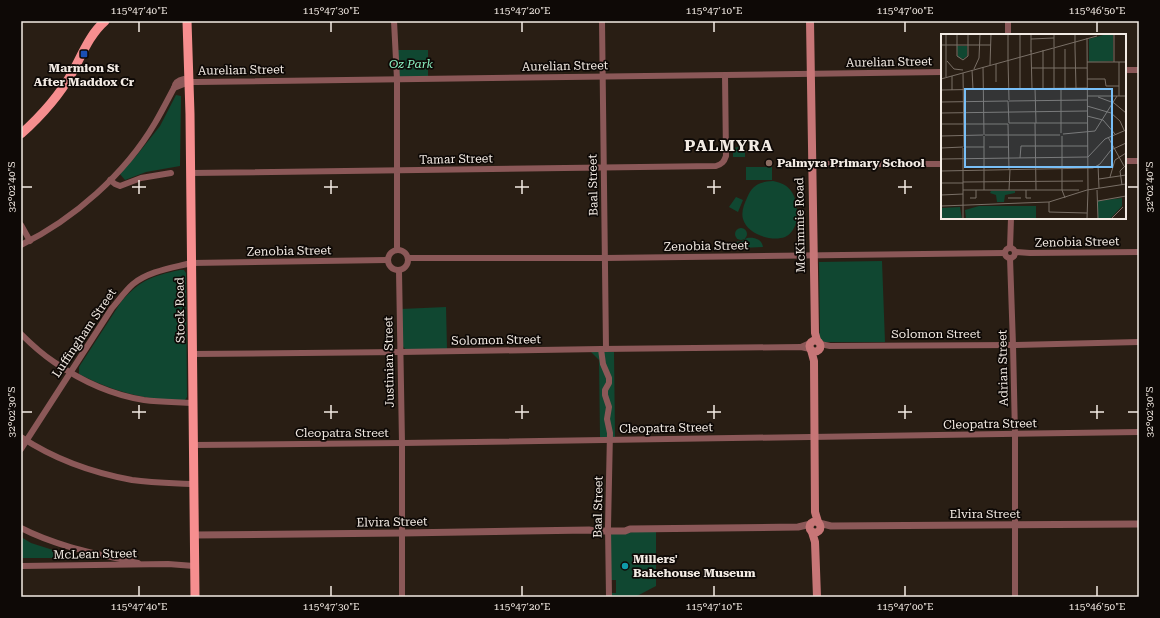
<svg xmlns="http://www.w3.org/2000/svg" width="1160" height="618" font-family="'Roboto Serif',serif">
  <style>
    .green { fill: #104731 }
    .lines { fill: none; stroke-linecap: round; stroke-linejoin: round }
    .minor { stroke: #8b5858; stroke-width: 6 }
    .tertiary { stroke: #8b5858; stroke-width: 7 }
    .secondary { stroke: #c77677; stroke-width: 8 }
    .primary { stroke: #f68e8f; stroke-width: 9 }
    .ticks { fill: none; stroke: #f3ebe4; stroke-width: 1.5 }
    .transit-dot { fill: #1a4fb4; stroke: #0e0906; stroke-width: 1.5 }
    .education-dot { fill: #8d6e63; stroke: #0e0906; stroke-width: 1.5 }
    .culture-dot { fill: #0f9aa8; stroke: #0e0906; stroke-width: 1.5 }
    .labels { text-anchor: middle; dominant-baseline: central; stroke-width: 3.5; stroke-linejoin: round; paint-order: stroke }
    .street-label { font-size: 12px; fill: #f3ebe4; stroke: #0e0906 }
    .park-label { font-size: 12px; font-style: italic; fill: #8bf3c3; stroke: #0e0906 }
    .poi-label { font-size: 12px; font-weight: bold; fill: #f3ebe4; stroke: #0e0906; text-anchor: start }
    .district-label { font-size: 16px; font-weight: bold; letter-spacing: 1px; fill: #f3ebe4; stroke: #0e0906 }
    .inset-road { fill: none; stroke: #7a7067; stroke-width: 1 }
    .view { fill: #78bff7; fill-opacity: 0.15; stroke: #78bff7; stroke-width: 2 }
    .inset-edge { fill: none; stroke: #f3ebe4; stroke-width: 2 }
    .neatline { fill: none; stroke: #f3ebe4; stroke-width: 1.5 }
    .ticks-label { font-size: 10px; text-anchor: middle; fill: #f3ebe4 }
  </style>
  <rect width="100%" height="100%" fill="#291e14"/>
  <g class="green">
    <polygon points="395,50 428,50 428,79 397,79"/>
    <polygon points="176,95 181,96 180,166 146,172 125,180 120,174 137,155 160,126"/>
    <polygon points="738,145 745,145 745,157 733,157 733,148 738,147"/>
    <rect x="746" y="167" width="26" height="13"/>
    <path d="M773,181C790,184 796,194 797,211C797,216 797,221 795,226C793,230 790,235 785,237C771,242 747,234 743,219C741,212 744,204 747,198C752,185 759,182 773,181Z"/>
    <polygon points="736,197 743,200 738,212 729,207"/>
    <circle cx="741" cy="234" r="6"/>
    <path d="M747,238C754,237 762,239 763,247L741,248L736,247L734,246L735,242L742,241Z"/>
    <polygon points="882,261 885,342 824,342 823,341 820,339 819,336 820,330 819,262"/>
    <path d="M180,270H184L186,273L187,397L185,400C174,400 162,400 150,398C125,394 102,386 79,374V367L121,302C140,280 152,276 180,270Z"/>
    <polygon points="446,307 447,349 405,349 402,345 401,309"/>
    <polygon points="591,352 614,352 615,437 600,437 599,360"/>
    <polygon points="656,531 656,586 635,597 611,597 611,593 616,593 616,580 611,580 611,535 613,533"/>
    <polygon points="21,537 31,543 78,558 21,558"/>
  </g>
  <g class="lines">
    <g class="minor">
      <polyline points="394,21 397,79 397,250"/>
      <polyline points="602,21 606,349"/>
      <polyline points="1008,21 1008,35"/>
      <polyline points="1125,70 1139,70"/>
      <polyline points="174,88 189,82 196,82 942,72"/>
      <polyline points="1125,161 1139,161"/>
      <polyline points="811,164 942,164"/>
      <path d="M191,173L716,166C722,164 724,162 726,156L725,75"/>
      <polyline points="110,180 115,184 120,186 141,178 171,173"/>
      <polyline points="21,225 30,241"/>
      <path d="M21,245C74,219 125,174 155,123C162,111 168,99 174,88C175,82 178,80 184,79L189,82"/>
      <circle cx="1010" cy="253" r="5"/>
      <polyline points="1010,248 1011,218"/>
      <circle cx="398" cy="260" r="10"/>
      <polyline points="1016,252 1030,253 1139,252"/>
      <polyline points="408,258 605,258 1005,253"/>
      <polyline points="1010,258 1013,345 1015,434 1015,597"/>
      <polyline points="399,271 402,443 402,597"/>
      <path d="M21,334C31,344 42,354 54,362C80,380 112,395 144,400C160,402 177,402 193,403"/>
      <polyline points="820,344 830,346 1013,345 1139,342"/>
      <polyline points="801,347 810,343"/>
      <polyline points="601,349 603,364 609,378 609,383 605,390 605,395 609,407 607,419 610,433 608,527 609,597"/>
      <polyline points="192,354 400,352 601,349 801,347 810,349"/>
      <path d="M21,437C54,459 94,473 132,480C153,483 173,483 194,484"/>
      <polyline points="193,445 402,443 1139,432"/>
      <path d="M21,449L112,308C119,300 125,291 133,284C149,271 172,268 191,263L387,260"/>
      <path d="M21,528C58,547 98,554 138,563"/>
      <polyline points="21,566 168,564 194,566"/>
    </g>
    <g class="tertiary">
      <polyline points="819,523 831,526 1139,524"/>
      <polyline points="194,535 402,533 589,530 595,531 625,531 630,529 798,527 811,524"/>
    </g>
    <g class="secondary">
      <polyline points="810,21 815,333 817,340"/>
      <circle cx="815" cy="346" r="5.5"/>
      <polyline points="811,350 814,361 815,512 818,522"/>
      <circle cx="815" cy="527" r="5.5"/>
      <polyline points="812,532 815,542 817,597"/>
    </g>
    <g class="primary">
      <polyline points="187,21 190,114 195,597"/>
      <path d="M21,134C41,116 59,96 72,73C82,55 89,35 105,21"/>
    </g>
  </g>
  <path class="ticks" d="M139,22V32M331,22V32M522,22V32M714,22V32M905,22V32M1097,22V32M139,180V194M331,180V194M522,180V194M714,180V194M905,180V194M22,187H32M132,187H146M324,187H338M515,187H529M707,187H721M898,187H912M1128,187H1138M139,405V419M331,405V419M522,405V419M714,405V419M905,405V419M1097,405V419M22,412H32M132,412H146M324,412H338M515,412H529M707,412H721M898,412H912M1090,412H1104M1128,412H1138M139,586V596M331,586V596M522,586V596M714,586V596M905,586V596M1097,586V596"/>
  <rect class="transit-dot" x="80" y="50" width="8" height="8" rx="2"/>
  <circle class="education-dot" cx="769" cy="163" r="4"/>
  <circle class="culture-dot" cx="625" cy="566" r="4"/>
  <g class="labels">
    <g class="street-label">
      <text transform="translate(889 62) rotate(-1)">Aurelian Street</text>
      <text transform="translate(565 66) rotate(-1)">Aurelian Street</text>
      <text transform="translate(241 70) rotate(-1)">Aurelian Street</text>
      <text transform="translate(456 159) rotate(-1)">Tamar Street</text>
      <text transform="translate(593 185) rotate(-91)">Baal Street</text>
      <text transform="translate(800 225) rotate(-91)">McKimmie Road</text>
      <text transform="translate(1077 242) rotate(-1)">Zenobia Street</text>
      <text transform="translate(706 246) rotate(-1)">Zenobia Street</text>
      <text transform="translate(289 251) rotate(-1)">Zenobia Street</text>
      <text transform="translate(180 310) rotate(-91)">Stock Road</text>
      <text transform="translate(84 333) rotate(-56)">Luffingham Street</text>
      <text x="936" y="334">Solomon Street</text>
      <text transform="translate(496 340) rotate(-1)">Solomon Street</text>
      <text transform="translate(389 362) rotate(-91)">Justinian Street</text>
      <text transform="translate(1003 368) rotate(-91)">Adrian Street</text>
      <text transform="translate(990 424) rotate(-1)">Cleopatra Street</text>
      <text transform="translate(666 428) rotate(-1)">Cleopatra Street</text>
      <text x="342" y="433">Cleopatra Street</text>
      <text transform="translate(598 507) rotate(-89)">Baal Street</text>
      <text x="985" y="514">Elvira Street</text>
      <text transform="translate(392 522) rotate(-1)">Elvira Street</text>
      <text transform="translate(95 554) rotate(-1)">McLean Street</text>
    </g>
    <g class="park-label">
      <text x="411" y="64">Oz Park</text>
    </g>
    <g class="poi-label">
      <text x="84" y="68" text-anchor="middle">Marmion St<tspan x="84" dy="14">After Maddox Cr</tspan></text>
      <text x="777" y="163">Palmyra Primary School</text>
      <text x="633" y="559">Millers'<tspan x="633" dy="14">Bakehouse Museum</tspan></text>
    </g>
    <g class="district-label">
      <text x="729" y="145">PALMYRA</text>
    </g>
  </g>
  <g transform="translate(941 34)">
    <rect width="185" height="185" fill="#291e14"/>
    <path d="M166,0H172V27L148,28V5ZM16,12H26V22L22,25L17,23ZM50,157H74V159L64,161L63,168H56L55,161L49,159ZM181,164V172L169,185H157V167ZM38,172H95V185H25L24,176ZM19,173L21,185H0V174Z" fill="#104731"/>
    <path class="inset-road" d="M16,0V22L22,26M79,0V54M134,0V14M173,0V28M146,4L147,156M90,5L113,4M0,11H50M113,13V0M134,14L135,54M124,15V54M90,16L91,54M102,16V54M90,18V0M22,26L27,22V0M67,26L68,66M67,26V0M6,27L13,35L22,36M146,28H185M178,28V62M49,31L50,0M42,33L43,101M91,34H146M33,35L38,24L39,0M31,36L32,55M22,39L23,113M11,42V56M5,43V0M0,45L156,2M146,45H164L165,52H178M55,48V30M94,54L95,89M113,54V14M120,54V99M57,55L146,54M0,56L55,55M146,62H185M157,63L173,69L185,79M67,67L68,89M68,67L146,66M0,68L67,67M146,72L170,79L179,87L183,96M0,79L146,77M146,82L162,86L174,100M68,89H146M94,89L95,156M0,90H67M67,90L68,136M122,100L154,97L176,62M44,101H119M0,102L42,101M43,102V156M121,102V156L124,164M167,103L183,132M23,113H43M48,113H68M0,114L22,113M22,114V185M79,124L80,112H147M0,125L147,123L164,105L185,96M157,131L158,154M0,137L152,134L159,130L170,116L185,109M169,143L174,126L185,119M158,145L185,141M22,148L142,147M0,149H22M181,151L179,137L185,131M22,156H138M68,156L69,136M85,156V164H90M156,156L157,185M0,161L22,160M29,164H35V156M67,164H80M157,167L185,162M108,168V178L146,179M0,172L108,168L146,156L185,150M146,185L147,156M170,185L182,173"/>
    <path class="view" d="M24,55H171V133H24Z"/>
    <rect width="185" height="185" class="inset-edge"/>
  </g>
  <rect width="1160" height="618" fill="none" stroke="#0e0906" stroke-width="44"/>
  <rect x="22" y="22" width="1116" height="574" class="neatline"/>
  <g class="ticks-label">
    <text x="139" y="14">115°47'40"E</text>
    <text x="331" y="14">115°47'30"E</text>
    <text x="522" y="14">115°47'20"E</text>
    <text x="714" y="14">115°47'10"E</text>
    <text x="905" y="14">115°47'00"E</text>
    <text x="1097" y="14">115°46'50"E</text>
    <text transform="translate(1149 187) rotate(-90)" y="4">32°02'40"S</text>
    <text transform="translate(11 187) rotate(-90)" y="4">32°02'40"S</text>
    <text transform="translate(1149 412) rotate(-90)" y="4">32°02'30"S</text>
    <text transform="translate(11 412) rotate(-90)" y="4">32°02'30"S</text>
    <text x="139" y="610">115°47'40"E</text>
    <text x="331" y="610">115°47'30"E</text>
    <text x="522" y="610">115°47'20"E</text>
    <text x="714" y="610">115°47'10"E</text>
    <text x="905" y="610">115°47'00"E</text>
    <text x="1097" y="610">115°46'50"E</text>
  </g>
</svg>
